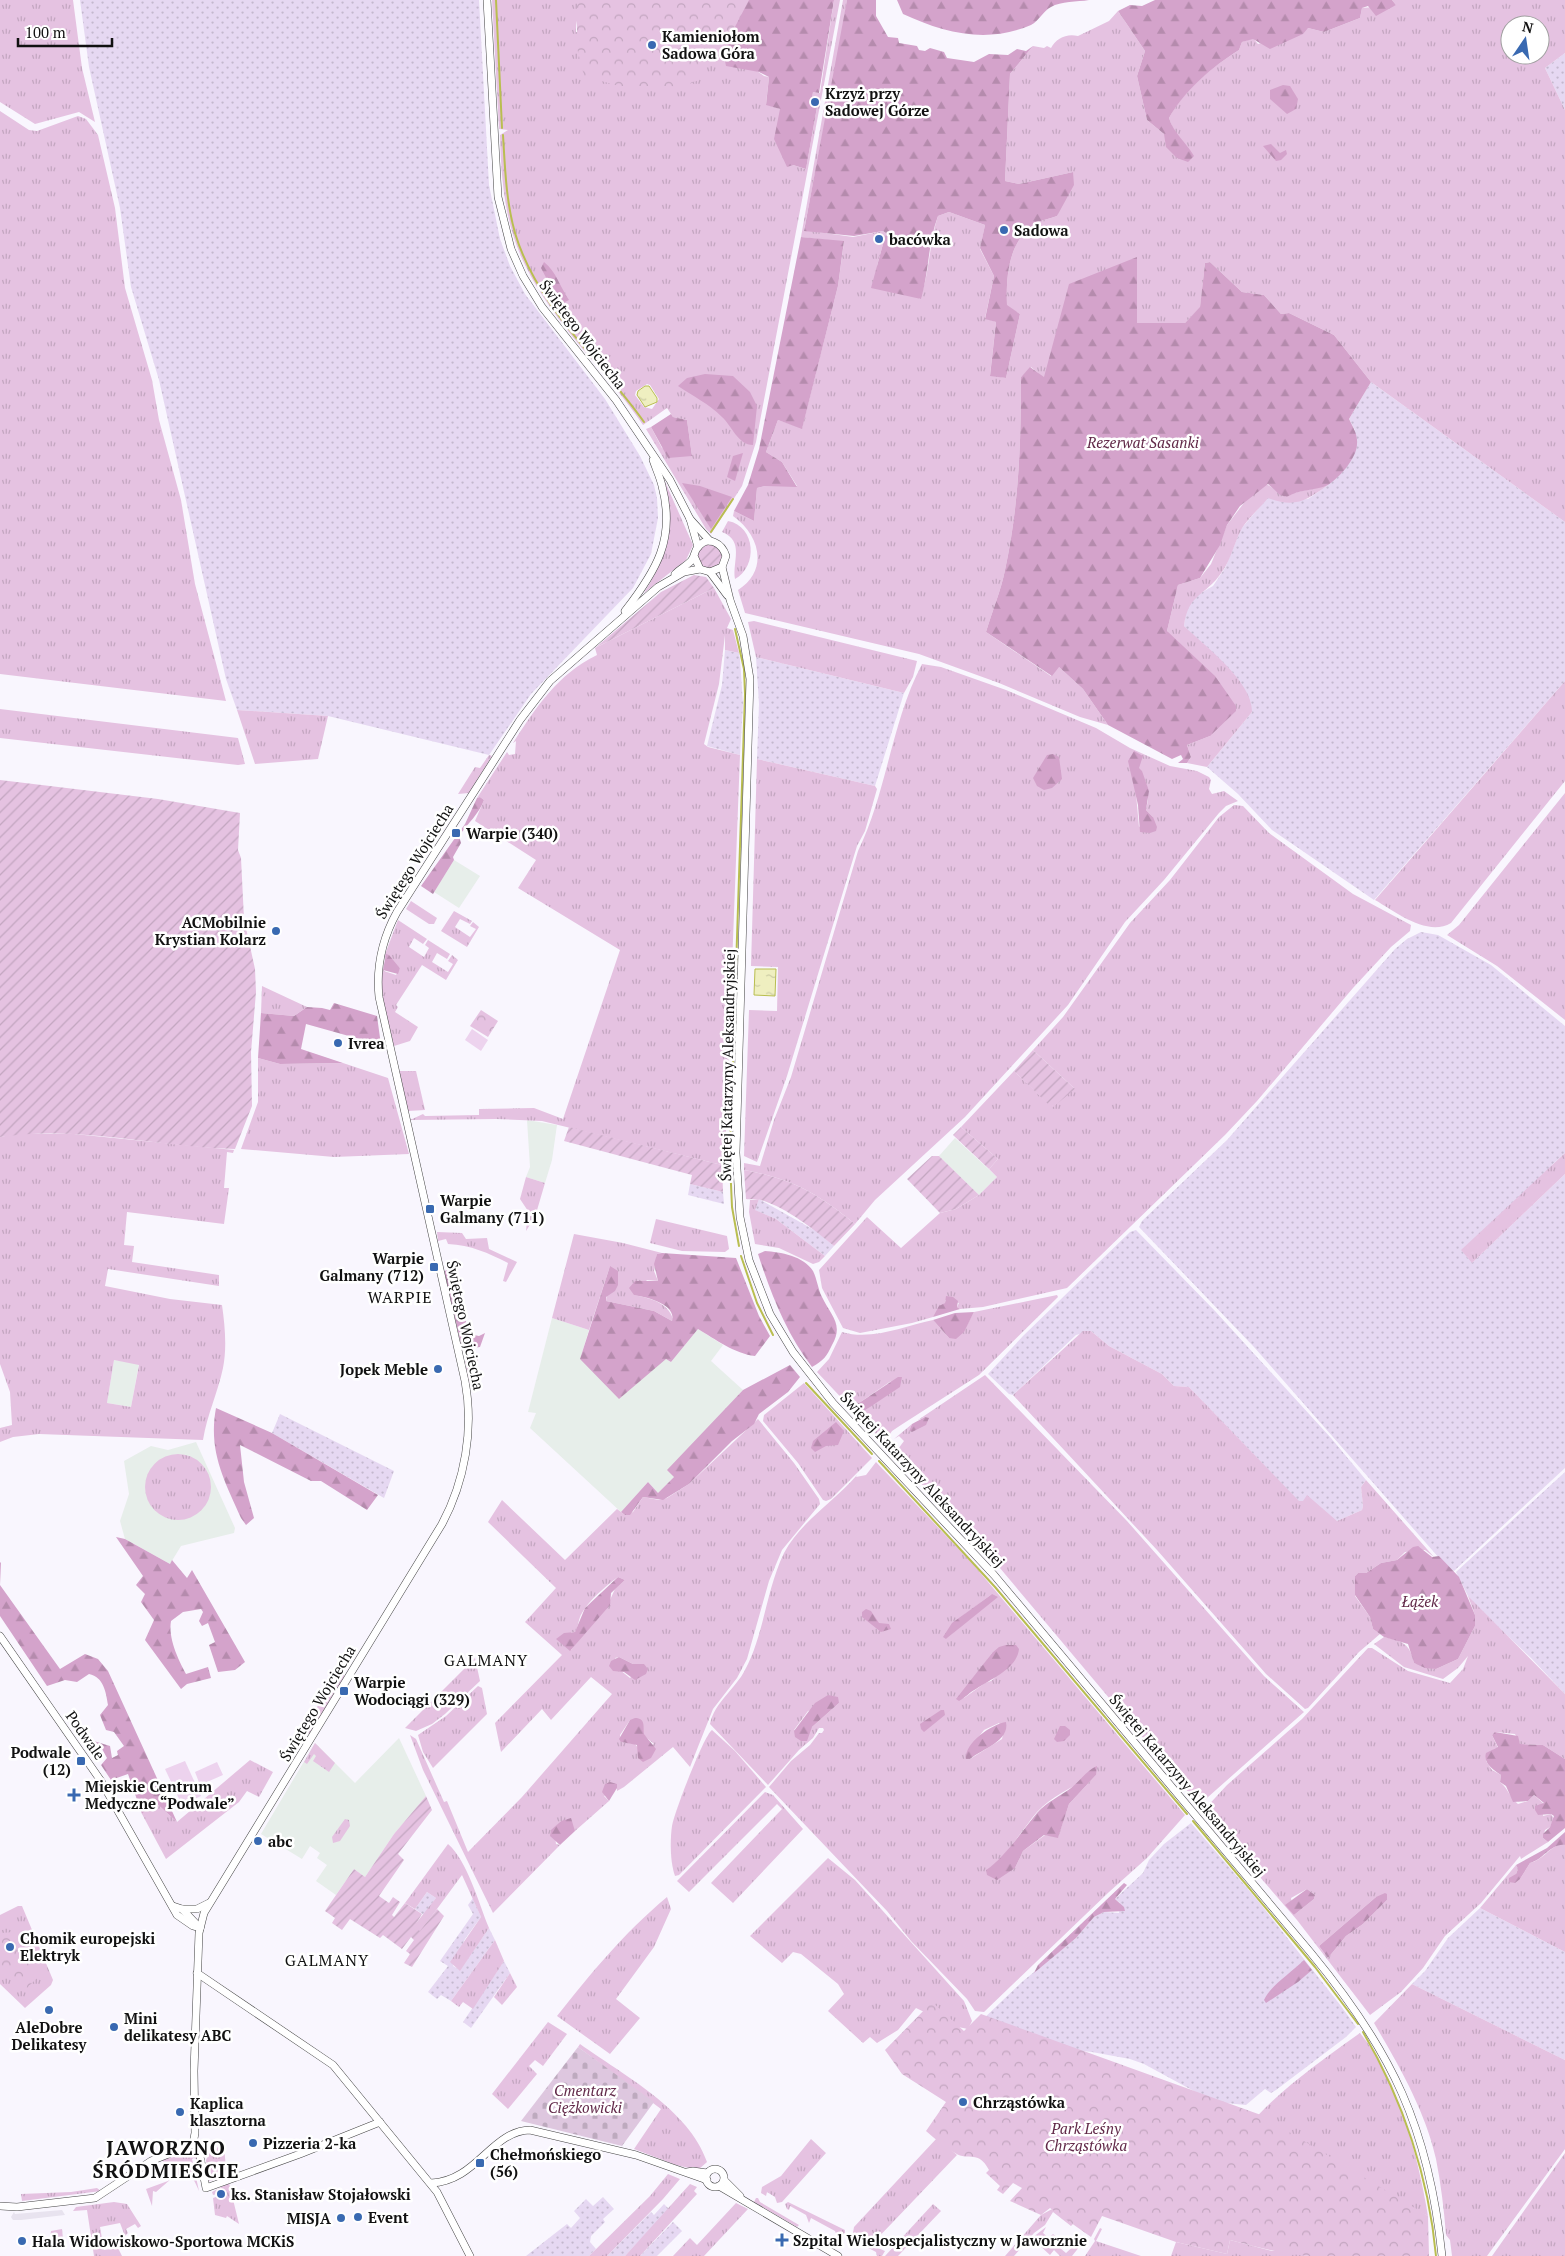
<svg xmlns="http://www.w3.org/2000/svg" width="1565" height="2256" font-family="'PT Serif',serif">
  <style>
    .industrial { fill: #e7eeea }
    .farmland { fill: url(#farmland-dots) }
    .grass { fill: url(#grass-tufts); fill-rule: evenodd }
    .forest { fill: url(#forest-firs) }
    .cemetery { fill: url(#cemetery-stones) }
    .park { fill: url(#park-crowns) }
    .garden { fill: url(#garden-furrows) }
    .pitch { fill: #edd3ee }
    .plaza { fill: #e8e3ef }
    .water { fill: url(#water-ripples); stroke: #b9be50 }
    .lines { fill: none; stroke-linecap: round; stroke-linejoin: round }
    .stream { stroke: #b9be50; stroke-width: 2 }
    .tertiary-casing { stroke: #444; stroke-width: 8 }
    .tertiary { stroke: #fff; stroke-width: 7 }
    .poi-dot { fill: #3969b1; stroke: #fff; stroke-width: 2 }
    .labels { text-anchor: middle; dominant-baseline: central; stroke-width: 5; stroke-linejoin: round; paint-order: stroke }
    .poi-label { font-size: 15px; font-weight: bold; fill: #111; stroke: #fff; text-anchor: start }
    .street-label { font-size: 15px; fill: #111; stroke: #fff }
    .park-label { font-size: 15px; font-style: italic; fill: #612848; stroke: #fff }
    .neighbourhood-label { font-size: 16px; letter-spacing: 1px; fill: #111; stroke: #fff }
    .district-label { font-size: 20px; font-weight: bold; letter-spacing: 1px; fill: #111; stroke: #fff }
  </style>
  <defs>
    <pattern id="farmland-dots" width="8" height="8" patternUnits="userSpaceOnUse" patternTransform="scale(1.25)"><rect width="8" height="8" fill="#e6d8f2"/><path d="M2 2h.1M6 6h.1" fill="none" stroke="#c4b8ce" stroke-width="1.8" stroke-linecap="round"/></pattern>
    <pattern id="grass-tufts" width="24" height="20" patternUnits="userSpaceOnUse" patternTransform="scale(1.25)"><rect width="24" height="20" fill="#e5c2e1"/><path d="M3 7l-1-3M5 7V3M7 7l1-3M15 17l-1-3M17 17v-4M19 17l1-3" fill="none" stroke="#c3a6c0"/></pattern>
    <pattern id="forest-firs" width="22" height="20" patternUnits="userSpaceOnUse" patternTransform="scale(1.25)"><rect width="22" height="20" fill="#d4a3cb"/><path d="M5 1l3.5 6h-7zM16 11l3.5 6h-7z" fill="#b58bad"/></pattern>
    <pattern id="cemetery-stones" width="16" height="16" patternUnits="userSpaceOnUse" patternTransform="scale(1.25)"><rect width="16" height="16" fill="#dec7df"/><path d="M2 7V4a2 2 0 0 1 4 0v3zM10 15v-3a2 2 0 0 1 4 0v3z" fill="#bdaabe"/></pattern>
    <pattern id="park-crowns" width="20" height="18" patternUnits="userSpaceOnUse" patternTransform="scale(1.25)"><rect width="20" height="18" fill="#e5c2e1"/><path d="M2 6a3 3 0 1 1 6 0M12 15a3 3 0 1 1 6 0" fill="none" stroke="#c3a6c0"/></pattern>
    <pattern id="garden-furrows" width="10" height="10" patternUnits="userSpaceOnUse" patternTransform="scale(1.25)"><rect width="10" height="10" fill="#e5c2e1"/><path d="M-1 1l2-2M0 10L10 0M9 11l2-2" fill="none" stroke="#c3a6c0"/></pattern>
    <pattern id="water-ripples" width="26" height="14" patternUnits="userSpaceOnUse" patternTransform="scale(1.25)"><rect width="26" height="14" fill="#efefc0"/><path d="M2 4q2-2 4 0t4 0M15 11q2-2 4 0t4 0" fill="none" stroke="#cccca4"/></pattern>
  </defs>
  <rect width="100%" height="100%" fill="#f9f6fe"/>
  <g class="industrial">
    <polygon points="454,860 480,876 459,908 434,892"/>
    <polygon points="527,1120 557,1125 552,1160 545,1183 526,1177 530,1167"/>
    <polygon points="955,1138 997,1177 979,1195 939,1156"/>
    <polygon points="552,1318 589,1330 580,1359 666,1359 671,1362 698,1329 723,1345 711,1361 743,1390 668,1470 674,1477 658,1493 648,1482 621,1512 530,1428 536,1413 528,1412"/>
    <polygon points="114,1360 139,1364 131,1407 107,1403"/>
    <polygon points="196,1442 235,1528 234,1533 181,1546 170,1564 125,1539 120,1521 129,1494 124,1461 151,1446 168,1450"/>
    <polygon points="399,1738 426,1796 394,1834 365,1877 354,1869 336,1895 316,1881 327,1865 317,1858 320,1853 310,1846 302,1859 261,1834 315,1743 355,1783"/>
  </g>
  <g class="farmland">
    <polygon points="80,0 479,0 489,185 500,239 510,266 525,294 605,399 640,456 654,485 657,498 658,518 651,554 633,588 531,694 489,755 328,716 237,710 226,679 159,380 131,287 120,208 89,67"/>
    <polygon points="1565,53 1565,110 1545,68"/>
    <polygon points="1371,382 1565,522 1565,681 1374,900 1272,830 1238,794 1207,767 1252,712 1184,626 1186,609 1197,595 1213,586 1225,568 1241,529 1268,497 1279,501 1308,499 1328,485 1355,430 1349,419"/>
    <polygon points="725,650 739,653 740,659 743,704 740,755 707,746 722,685"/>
    <polygon points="756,657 904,693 875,786 757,759 759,704"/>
    <polygon points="1421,932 1438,935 1491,965 1565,1026 1565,1153 1553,1164 1472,1263 1565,1174 1565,1468 1454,1571 1447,1567 1254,1347 1139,1227 1142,1221 1227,1140 1395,949 1407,939"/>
    <polygon points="690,1184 723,1192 724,1204 688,1195"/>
    <polygon points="759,1199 816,1231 834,1246 825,1256 776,1219 754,1210"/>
    <polygon points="1136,1230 1215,1311 1331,1438 1366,1480 1361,1487 1363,1506 1362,1510 1337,1521 1303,1501 1299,1502 1189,1387 1174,1386 1162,1374 1109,1346 1091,1331 1076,1335 1013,1395 1009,1394 988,1374 1023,1336 1130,1232"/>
    <polygon points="280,1414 394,1471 384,1498 272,1433"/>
    <polygon points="1565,1472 1565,1694 1531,1658 1477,1607 1468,1596 1456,1572"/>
    <polygon points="1191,1823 1259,1902 1341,2006 1356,2027 1346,2037 1276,2090 1271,2093 1265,2089 1246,2105 1214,2102 1144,2064 1130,2059 1092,2052 1043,2047 980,2022 1023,1981 1076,1938 1094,1917 1104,1912 1119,1913 1120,1903 1115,1899 1143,1873 1149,1860 1164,1844"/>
    <polygon points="427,1892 436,1898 424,1915 415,1909"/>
    <polygon points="473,1898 481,1917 465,1939 453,1966 460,1970 489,1928 495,1940 451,2001 441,1995 437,1999 428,1992 448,1966 440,1961 473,1914 468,1905"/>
    <polygon points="1480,1908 1565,1952 1565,2060 1412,1984 1425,1971 1448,1938"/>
    <polygon points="504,1961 510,1973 471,2028 463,2022"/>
    <polygon points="603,2197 614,2209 603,2219 605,2222 591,2236 590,2242 596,2249 589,2256 526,2256 567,2224 571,2228 580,2218 574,2211 586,2199 593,2206"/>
    <polygon points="664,2204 669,2209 625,2256 607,2256 651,2212 654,2215"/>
    <polygon points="673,2222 682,2231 657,2256 640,2256"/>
  </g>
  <g class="grass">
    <polygon points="0,0 73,0 82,68 95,122 79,112 35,124 0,102"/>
    <path d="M492,0H576C582,11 575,21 576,32L722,46L764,76L769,77L766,104L780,109L793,165L806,169L817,107L811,106L813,92L820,93L834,0H840L756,442L742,486L711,534L706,529L646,429L651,427L662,448L692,456L687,420L673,417L667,408L643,425C606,370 554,325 525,265C505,225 501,179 500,135L508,130L499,129ZM647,384L650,385L659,399L652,409L644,407L635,395L636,391Z"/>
    <path d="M843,0H847L843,29L804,230L853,237L883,231L886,233L877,266L920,299C930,272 929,243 938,216L949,212L985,225L980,249L994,276L985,318L996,322L990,375L1006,378L1020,314L1007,306C1006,278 1008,244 1032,226C1038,220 1050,219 1057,216L1073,172L1019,184L1005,181L1010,74L1033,46L1044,48L1047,46L1051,48C1056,38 1067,33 1078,36L1109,21L1118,11L1145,51L1137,76L1147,120L1164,134L1174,132L1169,118C1184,90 1212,67 1239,50L1242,42L1253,38L1258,44L1308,28L1324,32L1360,18L1362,8L1396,5L1392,0H1565V53L1545,68L1565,110V522L1371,382L1334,335L1289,313L1281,314L1264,295L1242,292L1210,262L1205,263L1200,308L1185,323H1137V257L1044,378L1031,367L1021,377C1021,442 1019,506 1005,570C1001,591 992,611 986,632L1051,676L1058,666L1083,689L1108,725L1080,717L999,683L919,654L745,613L738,590C769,570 760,535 733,516L734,511L754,521L757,488L765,486H797L782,462L766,452L778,420L802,428L838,286L844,242L801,237ZM1510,25H1540V55H1510Z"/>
    <polygon points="0,111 29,130 37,131 78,116 86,119 98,135 115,208 125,288 152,380 159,420 181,500 195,584 226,701 0,674"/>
    <path d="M663,477L693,545L686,560L644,593C669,554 675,522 663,477Z"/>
    <path d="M1260,482C1271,484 1276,493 1287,497L1293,493L1328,485C1306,501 1295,508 1268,498C1260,508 1247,519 1241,530C1234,544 1231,559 1222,572C1205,597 1188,593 1184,626C1205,646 1253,682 1252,712L1207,767L1187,763L1191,757L1187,745L1210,736L1167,631L1178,585L1200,578L1211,564L1227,525Z"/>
    <path d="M728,521C756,526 758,567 735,579C732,562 745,541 722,532Z"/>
    <path d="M714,588L731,619L727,628L733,630L739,653L725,650V635L719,684L704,744L708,747L740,755L725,1151L722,1165L542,1121L496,1119L410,1120L423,1114L425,1116L479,1115V1109L534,1108L563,1119L620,950L518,888L536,860L475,821L484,800L480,797L477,798L507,752L509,755L515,754L516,741L513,743C536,707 558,674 597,655L595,648Z"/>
    <polygon points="754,621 917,661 913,677 904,693 756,657 748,622"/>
    <path d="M922,664L941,667L1006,690L1096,728L1130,748L1170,766L1197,771L1209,777L1211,780L1209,789L1212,794L1224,791L1238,801L1226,806L1219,813L1164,880L1125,922L1068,1005L965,1117L875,1200L855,1224C817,1193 793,1179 744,1170V1163L760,1166L774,1120L791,1077L858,851C887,792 891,723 922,664ZM1138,752L1139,769L1146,783L1148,800L1146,810L1153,817L1139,827L1136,794Z"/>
    <path d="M1565,681V781L1451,923C1427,937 1396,912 1375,900Z"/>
    <polygon points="0,709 238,738 245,764 238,765 0,738"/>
    <polygon points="237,710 328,716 318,759 255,764"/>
    <polygon points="489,755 492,756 469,793 458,794 475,767 480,768"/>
    <polygon points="757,759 875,786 877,789 865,831 857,846 787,1076 757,1162 744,1156 749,1010 777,1011 778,967 751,966"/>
    <polygon points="1565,793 1565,1020 1497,966 1447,935 1459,925"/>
    <polygon points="1234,805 1243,806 1269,833 1353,894 1411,925 1410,931 1391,947 1353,988 1257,1101 1225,1135 1067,1288 983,1307 960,1309 957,1307 959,1303 945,1300 945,1303 933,1317 912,1323 860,1333 843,1328 822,1288 819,1270 867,1217 901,1248 940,1213 956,1209 979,1195 997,1177 989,1169 998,1159 961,1127 1014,1071 1052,1107 1074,1088 1033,1050 1063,1017 1130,923 1170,880 1219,817"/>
    <polygon points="411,901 437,918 434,924 429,924 406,909"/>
    <polygon points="454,911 472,921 470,924 460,919 455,927 470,937 476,929 470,926 473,922 479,927 467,947 441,931"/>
    <path d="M398,920L427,939L423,944L414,938L409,947L424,957L429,948L425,945L428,940L450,954L447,959L437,953L432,962L448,972L453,964L448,961L452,955L458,960L446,980L422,965L396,1005L398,1007L395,1012L418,1027L410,1041L394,1046C388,1020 378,993 383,966L384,971L396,975L400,968L392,959L384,957Z"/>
    <polygon points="262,986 307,1007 294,1016 261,1013"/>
    <polygon points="258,1058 280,1064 343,1063 388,1078 409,1154 334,1157 241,1149 258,1102"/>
    <polygon points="399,1071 416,1071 425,1110 408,1111"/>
    <path d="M16,1134H74L234,1150L233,1153L227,1152L224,1188H229L224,1224L127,1212L124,1245L134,1246L132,1262L219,1275V1286L108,1269L105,1286L170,1299L222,1305C225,1326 227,1348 223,1368C218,1392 207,1415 203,1440L39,1434L13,1437L0,1442V1428L12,1425L10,1392L0,1364V1137ZM114,1360L139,1365L131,1407L107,1403Z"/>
    <polygon points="1565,1153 1565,1174 1472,1263 1461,1250"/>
    <polygon points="526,1177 545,1183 535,1217 526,1231 528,1211 520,1199"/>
    <polygon points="759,1199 755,1210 776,1219 825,1256 819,1262 813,1264 779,1248 755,1244 749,1212 750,1200"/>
    <polygon points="656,1219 727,1236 729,1249 725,1252 682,1251 650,1243"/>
    <path d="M437,1232L462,1233L466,1239L487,1238L489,1249L517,1262L506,1282L503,1281L508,1263C488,1253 471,1245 448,1244L446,1239L438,1241Z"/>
    <path d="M574,1234L623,1243L662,1253L657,1254L654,1271L658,1281L647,1280L634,1295C649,1298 668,1302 673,1319L672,1321L654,1311L606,1301L610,1266L589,1330L552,1318Z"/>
    <path d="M1057,1295L1058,1297L979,1375L901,1425L892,1431L884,1443L817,1372L829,1359L842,1332C872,1341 904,1326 933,1320L949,1338L967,1325L974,1312ZM891,1381L868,1408L859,1415L850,1400L859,1403Z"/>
    <polygon points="1083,1331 1091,1331 1109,1346 1162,1374 1174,1386 1189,1387 1299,1501 1303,1501 1307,1495 1337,1521 1362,1510 1363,1506 1361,1487 1366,1480 1434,1557 1425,1550 1405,1552 1397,1560 1381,1563 1366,1573 1358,1573 1355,1576 1355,1596 1370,1617 1373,1629 1380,1634 1359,1652 1308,1708 1305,1709 1266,1674 1157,1550 1013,1395"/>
    <polygon points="985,1375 1127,1521 1264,1676 1304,1712 1199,1805 989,1555 889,1450 890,1448 895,1453 904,1441 899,1436 894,1439 912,1424 909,1431 912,1432 925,1417 918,1420"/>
    <polygon points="804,1383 872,1458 831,1499 826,1501 823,1500 798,1463 763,1421 764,1415"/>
    <path d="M758,1419L794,1463L819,1499L820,1504L782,1550L769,1581L747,1659L737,1678L713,1709L690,1767L673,1747L624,1787L617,1791V1788L604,1796L609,1801L575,1831L561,1821L554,1828L556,1844L560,1845L493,1913L423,1770L410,1735L416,1739L444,1802L447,1801L468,1852L522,1797L612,1694L591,1677L551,1720L542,1709L501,1752L495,1723L562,1655L525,1622L556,1588L488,1522L502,1500L565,1560L617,1509L625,1515L633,1512L643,1497L659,1500L667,1498L689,1484ZM618,1577L625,1580L615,1589L610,1600L571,1650V1632H575C579,1626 578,1619 582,1613C589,1600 606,1586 618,1577ZM619,1657L633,1664H644L630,1678L620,1670L615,1658ZM630,1720C639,1728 645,1737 654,1744L639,1749L635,1744L621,1742L620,1735Z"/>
    <circle cx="178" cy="1487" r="33"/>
    <path d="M876,1462L972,1563L1185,1815L1147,1858L1109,1892L984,2012L975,2011L967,1999L911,1941L887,1911L769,1787L791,1761L810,1745L819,1733H822L824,1730L823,1728H819L813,1738L799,1750L768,1785L710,1724C714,1703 736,1688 745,1670C764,1635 766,1590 784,1553C801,1521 834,1502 857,1475L856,1477L866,1475ZM992,1594L982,1608L946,1639L965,1614ZM992,1653L1013,1662L991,1681L985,1683L964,1698L972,1680ZM839,1703L812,1727L794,1730L808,1711ZM999,1723L1004,1730L1002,1739L970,1759L967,1752L984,1730ZM1096,1775L1069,1804L1058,1837L1045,1835L1023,1851L1015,1868L987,1870C1006,1857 1022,1830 1037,1812C1053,1795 1076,1785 1096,1775Z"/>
    <path d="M1468,1596L1565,1694V1759L1543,1745L1520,1744L1515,1734L1496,1732L1492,1735L1498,1748L1494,1749L1486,1761L1492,1770L1501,1775L1500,1782C1508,1788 1509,1797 1518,1804L1528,1801L1534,1795L1544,1804L1542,1806L1543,1816L1551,1814L1554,1819L1550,1827L1545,1830L1543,1838L1548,1842L1521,1859L1520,1856L1481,1903L1445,1936L1423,1968L1401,1992L1370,2015L1297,1920L1203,1811L1227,1785L1302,1719L1368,1648H1372L1408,1671L1450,1683L1463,1669L1468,1656L1458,1668L1443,1679L1404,1667L1374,1644L1384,1637C1403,1641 1410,1644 1414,1663L1436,1669L1458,1659L1475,1626V1615ZM1307,1889L1315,1895L1314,1899L1294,1915L1291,1898ZM1376,1897L1387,1900L1363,1924L1346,1936L1328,1958L1319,1946Z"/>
    <polygon points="475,1658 480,1681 445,1714 432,1724 416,1731 405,1728"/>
    <path d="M344,1668V1677L309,1734L307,1733C314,1704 329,1691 344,1668Z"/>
    <polygon points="478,1686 482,1688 487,1714 433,1768 423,1752 418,1735 446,1716"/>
    <path d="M712,1730L735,1751L766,1787L679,1875L675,1876C670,1862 670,1840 672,1826C674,1813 704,1735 712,1730Z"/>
    <polygon points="315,1743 335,1763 329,1772 313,1761 316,1756 314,1754 307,1764 304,1762"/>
    <polygon points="250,1760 273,1772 259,1797 247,1791 239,1802 166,1859 142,1814 155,1802 177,1822"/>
    <polygon points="765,1792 773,1795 803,1829 733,1903 711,1883 782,1809 777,1804 689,1892 677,1881"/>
    <polygon points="345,1819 349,1820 350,1826 340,1841 333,1843 332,1837"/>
    <path d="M448,1844C467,1860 479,1904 489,1928L460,1971L450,1962L481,1917L462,1875L420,1932L413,1927L436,1898L427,1892L415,1909L405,1903Z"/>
    <path d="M1561,1844L1565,1845V1952L1480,1908L1516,1865L1518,1869L1516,1874L1520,1879L1530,1863C1543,1860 1548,1848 1561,1844Z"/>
    <polygon points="828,1858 855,1880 964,2001 972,2021 968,2029 953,2026 916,2008 898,2030 877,2043 870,2037 863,2043 828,2011 844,1994 838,1984 801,1954 793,1952 782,1963 750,1936"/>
    <path d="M667,1897L671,1909L654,1947L616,1999L640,2018L610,2054L557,2016C593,1971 622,1935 667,1897Z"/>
    <polygon points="18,1906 22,1906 53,1980 51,1985 25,2008 0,1984 0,1915"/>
    <polygon points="495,1940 504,1961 473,2009 463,2002 459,2007 451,2001"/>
    <polygon points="510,1973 517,1987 502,2005 494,1997"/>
    <path d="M1412,1984L1565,2060V2149L1487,2256H1452L1450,2240L1446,2235C1444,2210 1441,2184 1436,2159C1425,2110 1399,2066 1374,2023Z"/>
    <polygon points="548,2022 567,2034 543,2066 535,2060 529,2066 537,2074 508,2109 492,2094"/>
    <path d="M1360,2033C1399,2081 1418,2157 1428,2216L1248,2126C1281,2089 1319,2062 1360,2033Z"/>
    <path d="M580,2044C623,2075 689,2109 707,2162L698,2170L676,2165L634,2149L661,2109L578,2047Z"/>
    <polygon points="937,2138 957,2155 871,2245 885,2251 882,2256 877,2256 876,2252 853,2240 851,2245 849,2243 848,2237 852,2238 854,2227"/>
    <polygon points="811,2139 826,2153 782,2202 777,2203 775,2197 767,2192 766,2196 761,2193 762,2187 781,2176"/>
    <polygon points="220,2143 224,2144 226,2170 223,2173 223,2178 217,2180 217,2177 215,2177 214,2180 209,2181 206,2160 210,2151 215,2152"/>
    <path d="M190,2151L197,2154L198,2160L194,2158L192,2159L199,2191C192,2174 185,2163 165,2164L162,2160Z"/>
    <polygon points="1565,2153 1565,2256 1492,2256"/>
    <polygon points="174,2166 183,2169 189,2176 171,2179 156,2192 153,2191 152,2206 146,2189 168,2181 169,2170 150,2175 148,2172 156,2168"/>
    <polygon points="668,2174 680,2179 663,2199 607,2256 589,2256 650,2196"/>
    <polygon points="229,2183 239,2224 227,2216 226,2218 215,2215 213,2198 222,2195 221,2193 213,2195 212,2192"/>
    <polygon points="690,2184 697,2187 694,2191 697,2194 640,2256 625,2256"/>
    <polygon points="97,2188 101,2191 22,2201 21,2194 71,2192"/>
    <polygon points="756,2198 758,2198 760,2202 799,2225 797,2227 754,2202"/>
    <polygon points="114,2202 127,2204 141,2226 138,2228 135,2224 126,2229 128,2233 125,2236 120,2223 100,2227 104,2250 118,2248 122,2256 94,2256 87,2210 73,2211 76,2207"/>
    <polygon points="788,2202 845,2230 845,2233 838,2238 835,2231 811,2218 809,2223 806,2215 790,2206 789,2210 787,2209 785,2204"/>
    <polygon points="736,2203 748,2209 704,2256 673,2256 690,2238 697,2245"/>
    <polygon points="933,2204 941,2211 898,2256 885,2256"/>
    <polygon points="1054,2208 1073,2224 1071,2226 1053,2212 1045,2225 1034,2233 1014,2256 1005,2256 1041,2215"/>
    <polygon points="1046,2227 1043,2233 1049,2238 1053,2234 1064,2243 1060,2248 1066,2253 1081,2239 1084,2241 1072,2256 1060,2256 1054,2250 1050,2255 1039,2245 1042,2241 1036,2237 1032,2238"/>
    <polygon points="1100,2228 1102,2229 1096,2241 1141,2256 1085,2256 1095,2241 1094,2239"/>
    <polygon points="62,2229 64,2249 63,2249 50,2239 51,2231"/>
    <polygon points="1230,2240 1272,2251 1281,2250 1308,2256 1171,2256 1176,2242 1227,2254"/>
  </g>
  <g class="forest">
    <polygon points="747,0 834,0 819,93 813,92 811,106 817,107 806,169 793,165 787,167 774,139 780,109 766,105 769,77 759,72 726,66 722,46"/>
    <path d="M847,0H876V16L888,37L898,38L899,43L917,46L919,50L925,51L930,48L944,52L947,58L974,62L989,54L1008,55L1017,49L1026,51L1033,46L1010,74L1005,181L1019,184L1073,172L1074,185L1057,216C1050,219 1038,220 1032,226C1008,244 1006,278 1007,305L1020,314L1006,378L990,376L996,322L985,319L994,276L980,248L985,225L949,212L938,216C928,242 929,272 921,299L871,288L886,233L883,231L854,236L804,231Z"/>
    <path d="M897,0H1089C1077,2 1061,1 1051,7C1043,11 1039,21 1031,25C987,44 944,33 903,14Z"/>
    <path d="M1155,0H1392L1396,5L1376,16L1368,6L1362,8L1360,18L1324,32L1308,28L1303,34L1270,49L1253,39L1242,42L1239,50C1212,67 1185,90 1169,118C1174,134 1186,142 1194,156L1188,162L1177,158L1166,147L1164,134L1147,120L1137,76L1145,51L1118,11L1130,5L1142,6Z"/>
    <polygon points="1283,85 1290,86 1298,99 1296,109 1287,114 1270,99 1270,90"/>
    <polygon points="1271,144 1280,153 1286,150 1287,154 1281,160 1276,161 1263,146"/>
    <polygon points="801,237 844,241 838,286 802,429 778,420 766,452 782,462 797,487 765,486 757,488 754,521 734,511 748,485 759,449"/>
    <path d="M1137,257V323H1185L1200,307L1205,263L1210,262L1242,292L1264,295L1281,314L1289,313L1334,335L1371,382L1349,419C1353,427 1358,435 1357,444C1357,458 1339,478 1328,485C1315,491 1299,489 1287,497L1280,495L1268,484L1240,506L1227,525L1220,545L1200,578L1178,585L1167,631L1215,676L1236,706V711L1210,736L1187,745L1191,757L1187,763H1178L1183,759L1181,755L1172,759L1108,725L1083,689L1059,667L1052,676L986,632C992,611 1001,591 1005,570C1019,506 1021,442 1021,377L1030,367L1044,377L1069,284Z"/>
    <path d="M544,262C556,271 560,287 569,300L563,303L551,287L541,268Z"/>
    <path d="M705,374L733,376L750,392L757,406L753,445C738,445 732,426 722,417C709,404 693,396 678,386L687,378Z"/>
    <polygon points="671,414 673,417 687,420 692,456 668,458 651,427"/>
    <polygon points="743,453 735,481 727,477 733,456"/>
    <polygon points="682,483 700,486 732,497 711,529"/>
    <polygon points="1134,751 1143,756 1139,768 1142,771 1149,791 1146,810 1153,817 1157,827 1156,831 1150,833 1140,832 1138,805 1128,761"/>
    <polygon points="1053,754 1059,757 1062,779 1052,788 1044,790 1037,786 1033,778 1047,755"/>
    <path d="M480,797L484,800C479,814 468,823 459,836L461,843L453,857L454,860L433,894L421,886L465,824L477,798Z"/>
    <polygon points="386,954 389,955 400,968 398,974 383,970"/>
    <polygon points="334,1003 377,1016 381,1045 306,1024 301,1049 343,1063 280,1064 258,1058 261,1013 294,1016 307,1007 322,1008 330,1010"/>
    <path d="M765,1251C780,1252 804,1256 813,1271C817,1279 818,1289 822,1297C831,1316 844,1324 832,1345C827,1356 823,1361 812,1367C786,1333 771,1294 758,1254Z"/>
    <path d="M662,1253L736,1258L759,1316L770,1336L755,1356C735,1354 715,1339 698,1329L671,1362L666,1359L619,1399L580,1359L610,1266L618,1271V1285L615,1291L606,1297V1301L654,1311L672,1321C677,1304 646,1297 634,1295L629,1288L635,1281H658L654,1264L657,1254Z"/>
    <polygon points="453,1269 469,1334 479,1336 485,1333 480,1347 466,1349 461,1344 444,1271"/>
    <polygon points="946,1296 953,1297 958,1301 957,1307 960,1309 933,1317 939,1306 945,1303"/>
    <polygon points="974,1312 964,1332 956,1339 949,1338 933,1320 955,1313"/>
    <polygon points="470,1356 478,1359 471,1389 465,1361"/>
    <polygon points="790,1365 800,1377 788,1392 759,1414 754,1424 732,1441 689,1484 663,1500 643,1497 630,1515 625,1515 621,1512 648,1482 658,1493 674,1477 667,1470 743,1390"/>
    <polygon points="898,1377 902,1377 900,1387 858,1415 846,1402 850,1400 859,1403"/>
    <path d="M216,1408L272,1433L378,1495L367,1510L321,1481H311L240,1445L244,1482L254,1518L246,1525L241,1518C224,1480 208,1451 216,1408Z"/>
    <polygon points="925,1417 929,1418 926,1425 912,1432 909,1431 912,1424"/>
    <polygon points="836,1422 844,1431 838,1445 826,1446 815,1452 811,1448 813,1441"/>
    <path d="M116,1537L125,1539L170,1564L172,1560L187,1578L192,1570L245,1662L235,1670L218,1672L209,1645L215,1642L208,1623L202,1626L199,1621L203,1612L201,1609L183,1612L171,1621C168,1638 178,1659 186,1674L208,1667L211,1678L187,1684L181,1689L145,1640L154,1620L141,1602L145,1594L136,1585L143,1576Z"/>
    <polygon points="1418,1546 1432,1557 1439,1556 1459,1577 1475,1615 1475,1626 1458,1659 1436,1669 1425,1668 1414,1663 1408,1644 1384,1637 1373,1629 1370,1617 1355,1595 1355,1576 1358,1573 1366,1573 1381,1563 1397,1560 1413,1547"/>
    <path d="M1,1562L0,1585L60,1669L85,1654L98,1659L108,1671L177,1822L155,1802L142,1814L128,1774L111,1780L101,1765L107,1758L101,1747L86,1742L84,1738L110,1746L112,1758L118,1755L117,1751L124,1746L114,1732L106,1730L100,1715L108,1705C106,1693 104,1677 89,1674L77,1682L65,1680L47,1686L0,1616V1563Z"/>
    <polygon points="618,1577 625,1580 611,1593 610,1605 570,1651 556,1639 564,1633 575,1632 585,1608"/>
    <polygon points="992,1594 998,1597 946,1639 943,1637 952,1623"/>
    <polygon points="866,1609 871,1611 879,1623 889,1624 891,1629 881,1632 862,1617 862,1612"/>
    <path d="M1006,1645H1016L1019,1649C1017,1669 991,1679 976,1689C970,1692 966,1697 959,1701L956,1699L992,1653L999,1647Z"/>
    <polygon points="619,1657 633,1664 644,1664 648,1669 646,1674 635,1680 624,1672 613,1671 609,1666 611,1661"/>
    <polygon points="828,1695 838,1697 839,1703 812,1727 807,1741 801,1741 795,1737 794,1731 815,1703"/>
    <polygon points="941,1710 944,1710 945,1715 924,1732 921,1729 920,1724"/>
    <path d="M635,1718C646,1718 643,1727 644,1734L656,1749L651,1758L643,1762L638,1758L637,1745L621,1742L619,1739L630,1720Z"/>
    <path d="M1006,1722C1010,1741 982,1749 970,1759H966C964,1743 992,1724 1006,1722Z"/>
    <polygon points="1060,1726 1065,1726 1070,1730 1070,1735 1064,1741 1057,1742 1054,1739"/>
    <path d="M1495,1732L1518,1736L1520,1744L1543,1745L1565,1759V1828L1548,1842L1543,1838V1834L1550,1827L1554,1816L1551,1814L1538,1815L1535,1810V1806L1544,1803L1534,1795L1528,1801L1513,1802L1506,1786L1500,1782L1501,1775C1493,1770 1483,1763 1486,1753L1498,1747L1492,1735Z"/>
    <path d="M1097,1766L1096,1775L1069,1804L1058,1838L1044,1835L1023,1851L1015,1868L997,1880L987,1875L986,1870C1004,1858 1023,1830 1037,1813C1047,1802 1060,1796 1071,1788C1081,1780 1086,1771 1097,1766Z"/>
    <polygon points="610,1782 617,1784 617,1788 609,1801 602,1792 605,1784"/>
    <polygon points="571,1818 575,1831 560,1845 550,1836 551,1830 561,1821"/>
    <path d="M1565,1832V1845C1551,1843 1543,1860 1530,1863L1520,1879L1515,1883L1509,1882V1878L1516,1874L1518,1869L1516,1865L1547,1848Z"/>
    <polygon points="1124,1883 1127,1885 1115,1899 1124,1907 1125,1911 1104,1912 1094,1917 1076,1938 1034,1973 1038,1965"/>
    <polygon points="1307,1889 1315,1895 1314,1899 1294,1915 1285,1905"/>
    <polygon points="1385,1893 1387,1894 1387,1900 1363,1924 1346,1936 1328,1958 1319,1946 1376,1897"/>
    <path d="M1304,1960L1312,1970L1298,1982L1266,2003L1264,2000C1271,1985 1291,1973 1304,1960Z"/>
  </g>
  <polygon class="cemetery" points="578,2047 654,2102 622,2146 521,2121"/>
  <g class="park">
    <polygon points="552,0 749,0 725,46 700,71 699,80 677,89 672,86 619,86 584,76 577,48 577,2"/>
    <polygon points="481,1010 498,1021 488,1037 470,1026"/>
    <polygon points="14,1932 39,1976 23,1992 0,1963 0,1933"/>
    <path d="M932,2002L964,2031L981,2014L1261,2115L1428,2216L1429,2256C1389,2256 1348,2256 1309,2256C1282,2254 1256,2247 1230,2240L1227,2254L1176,2242L1102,2216L1091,2237L1050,2208L1041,2215L1010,2201L1022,2188L1013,2183L1003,2194L997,2190L1000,2186L986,2173L989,2170C978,2149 969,2162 955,2153C946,2148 934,2138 926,2131L946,2102L902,2074L885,2050Z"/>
  </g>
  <g class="garden">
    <polygon points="705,544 717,545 724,557 717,569 703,569 696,553"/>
    <polygon points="694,575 706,577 714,588 595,648 661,592"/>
    <path d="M0,780L158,799L240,813L238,850L241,858L244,919L255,969L256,992L251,1052L252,1106L235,1149C157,1147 79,1125 0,1137Z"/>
    <polygon points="1033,1050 1075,1089 1052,1108 1014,1071"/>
    <polygon points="569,1127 722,1165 723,1192 690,1184 692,1175 564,1141"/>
    <polygon points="961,1127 998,1159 989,1169 953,1135"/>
    <polygon points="932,1156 939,1156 979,1195 956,1209 940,1213 907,1179"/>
    <path d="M744,1170C793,1179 817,1193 855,1224L834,1246C813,1229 787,1208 761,1200C756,1198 751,1200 746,1199Z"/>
    <polygon points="426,1796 432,1810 398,1854 404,1860 379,1896 389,1903 393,1897 400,1902 392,1915 394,1917 405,1903 422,1914 414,1927 420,1931 437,1909 444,1916 412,1967 404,1963 410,1954 406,1951 414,1940 411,1937 402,1949 383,1935 380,1938 350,1919 342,1930 332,1923 335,1918 325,1911 354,1869 365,1877 394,1834"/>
  </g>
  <g class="pitch">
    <polygon points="472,1029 488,1040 481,1051 465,1040"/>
    <polygon points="185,1761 201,1796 182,1805 165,1769"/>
    <polygon points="217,1762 223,1775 200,1785 195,1772"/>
  </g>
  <polygon class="plaza" points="62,2210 65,2215 21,2220 13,2220 11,2217 14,2212 15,2214"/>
  <g class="water">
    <polygon points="645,386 649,386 657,398 657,402 645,407 637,395 638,391"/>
    <polygon points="755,969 776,969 775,996 754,995"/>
  </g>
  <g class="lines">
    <g class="stream">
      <polyline points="496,0 502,128"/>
      <path d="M503,135C505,168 506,201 515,233C537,307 601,361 644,422"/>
      <polyline points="711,532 733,499"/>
      <polyline points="730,1151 745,694 744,669 735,629"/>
      <polyline points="730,1162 732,1207 739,1246"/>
      <polyline points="741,1256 757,1303 773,1335"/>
      <polyline points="806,1383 872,1454"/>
      <polyline points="879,1461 995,1587 1187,1814"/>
      <polyline points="1193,1821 1315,1967 1358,2024"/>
      <path d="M1363,2032C1403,2100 1429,2178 1436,2256"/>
    </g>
    <defs>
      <g id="tertiary">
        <polyline points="487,0 498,197 511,249 523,276 542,307 616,400 670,480 690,519 698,547"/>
        <polyline points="690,519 710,541"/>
        <path d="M722,567L730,600L743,636L750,679L736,1153L740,1217L749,1260L770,1314L793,1352L833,1403L994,1575L1311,1953C1392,2051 1429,2128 1442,2256"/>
        <polyline points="710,572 727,595"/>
        <path d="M675,574C680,569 686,566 691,561C695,557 694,551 698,547C708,535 722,543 726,556L722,567L710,572L700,569L694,556"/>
        <path d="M625,611C656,571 676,539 662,486C660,477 656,469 653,460"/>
        <polyline points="0,1636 101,1781 177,1915 193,1926 200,1928"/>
        <polyline points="173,1906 182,1909 200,1928"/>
        <polyline points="182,1909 197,1909 209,1903"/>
        <polyline points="197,1973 333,2065 437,2192 470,2256"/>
        <path d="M193,2144L195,2133L194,2071L199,1933L204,1913L442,1524C465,1481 474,1429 465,1381L379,997C376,967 382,939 397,912L520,720L550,681L658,587L684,572L700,569"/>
        <polyline points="193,2144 199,2151 206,2188 300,2154 380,2122"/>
        <circle cx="715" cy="2178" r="9"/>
        <polyline points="687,2172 693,2171 707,2173"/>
        <polyline points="724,2180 740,2196"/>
        <path d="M431,2183C477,2181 491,2131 530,2130L636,2155L707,2180"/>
        <polyline points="719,2186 838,2256"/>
        <polyline points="0,2206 17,2207 95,2198 151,2161 193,2144"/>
      </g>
    </defs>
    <use href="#tertiary" class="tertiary-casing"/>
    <use href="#tertiary" class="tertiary"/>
  </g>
  <g class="poi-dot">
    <circle cx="652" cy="45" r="5"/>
    <circle cx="815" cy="102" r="5"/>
    <circle cx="1004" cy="230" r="5"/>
    <circle cx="879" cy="239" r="5"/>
    <rect x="451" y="828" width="10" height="10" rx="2.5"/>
    <circle cx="276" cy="931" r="5"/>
    <circle cx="338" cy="1043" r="5"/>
    <rect x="425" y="1204" width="10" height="10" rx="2.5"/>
    <rect x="429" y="1262" width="10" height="10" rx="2.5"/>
    <circle cx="438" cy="1369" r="5"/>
    <rect x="339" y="1686" width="10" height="10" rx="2.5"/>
    <rect x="76" y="1756" width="10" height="10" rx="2.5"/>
    <path d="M71.5 1787.5h5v5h5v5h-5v5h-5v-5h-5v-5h5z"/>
    <circle cx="258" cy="1841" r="5"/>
    <circle cx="10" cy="1947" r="5"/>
    <circle cx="49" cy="2010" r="5"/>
    <circle cx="114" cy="2027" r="5"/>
    <circle cx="963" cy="2102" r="5"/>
    <circle cx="180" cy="2112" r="5"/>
    <circle cx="253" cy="2143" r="5"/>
    <rect x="475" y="2158" width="10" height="10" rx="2.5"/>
    <circle cx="221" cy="2194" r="5"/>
    <circle cx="358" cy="2217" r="5"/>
    <circle cx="341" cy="2218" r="5"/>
    <path d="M779.5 2232.5h5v5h5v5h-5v5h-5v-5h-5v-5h5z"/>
    <circle cx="22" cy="2241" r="5"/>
  </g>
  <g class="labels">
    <g class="poi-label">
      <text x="662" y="36">Kamieniołom<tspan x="662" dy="17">Sadowa Góra</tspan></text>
      <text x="825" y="93">Krzyż przy<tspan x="825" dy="17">Sadowej Górze</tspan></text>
      <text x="1014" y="230">Sadowa</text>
      <text x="889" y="239">bacówka</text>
      <text x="466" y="833">Warpie (340)</text>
      <text x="266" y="922" text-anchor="end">ACMobilnie<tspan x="266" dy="17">Krystian Kolarz</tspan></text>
      <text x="348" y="1043">Ivrea</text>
      <text x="440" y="1200">Warpie<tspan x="440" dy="17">Galmany (711)</tspan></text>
      <text x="424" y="1258" text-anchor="end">Warpie<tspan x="424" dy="17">Galmany (712)</tspan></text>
      <text x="428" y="1369" text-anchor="end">Jopek Meble</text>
      <text x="354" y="1682">Warpie<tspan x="354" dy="17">Wodociągi (329)</tspan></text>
      <text x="71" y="1752" text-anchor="end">Podwale<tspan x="71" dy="17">(12)</tspan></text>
      <text x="85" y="1786">Miejskie Centrum<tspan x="85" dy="17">Medyczne “Podwale”</tspan></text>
      <text x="268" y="1841">abc</text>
      <text x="20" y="1938">Chomik europejski<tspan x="20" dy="17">Elektryk</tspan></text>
      <text x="124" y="2018">Mini<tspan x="124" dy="17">delikatesy ABC</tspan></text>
      <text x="49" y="2027" text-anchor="middle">AleDobre<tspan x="49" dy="17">Delikatesy</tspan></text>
      <text x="973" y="2102">Chrząstówka</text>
      <text x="190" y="2103">Kaplica<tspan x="190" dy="17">klasztorna</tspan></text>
      <text x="263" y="2143">Pizzeria 2-ka</text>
      <text x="490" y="2154">Chełmońskiego<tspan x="490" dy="17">(56)</tspan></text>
      <text x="231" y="2194">ks. Stanisław Stojałowski</text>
      <text x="368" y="2217">Event</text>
      <text x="331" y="2218" text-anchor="end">MISJA</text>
      <text x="793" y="2240">Szpital Wielospecjalistyczny w Jaworznie</text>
      <text x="32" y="2241">Hala Widowiskowo-Sportowa MCKiS</text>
    </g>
    <g class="street-label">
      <text transform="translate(583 334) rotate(53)">Świętego Wojciecha</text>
      <text transform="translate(414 861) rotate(-58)">Świętego Wojciecha</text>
      <text transform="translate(727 1065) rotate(-89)">Świętej Katarzyny Aleksandryjskiej</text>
      <text transform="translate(466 1325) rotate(78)">Świętego Wojciecha</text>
      <text transform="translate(923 1479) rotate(47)">Świętej Katarzyny Aleksandryjskiej</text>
      <text transform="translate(317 1703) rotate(-59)">Świętego Wojciecha</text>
      <text transform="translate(86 1735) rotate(55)">Podwale</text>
      <text transform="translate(1188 1785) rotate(50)">Świętej Katarzyny Aleksandryjskiej</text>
    </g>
    <g class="park-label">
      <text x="1143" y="442">Rezerwat Sasanki</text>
      <text x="1420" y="1601">Łążek</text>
      <text x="585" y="2090">Cmentarz<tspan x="585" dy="17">Ciężkowicki</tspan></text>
      <text x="1086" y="2128">Park Leśny<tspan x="1086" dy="17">Chrząstówka</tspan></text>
    </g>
    <g class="neighbourhood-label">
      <text x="400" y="1297">WARPIE</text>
      <text x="486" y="1660">GALMANY</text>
      <text x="327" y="1960">GALMANY</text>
    </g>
    <g class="district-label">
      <text x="166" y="2147">JAWORZNO<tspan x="166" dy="23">ŚRÓDMIEŚCIE</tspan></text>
    </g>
  </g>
  <g transform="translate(1525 40) rotate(13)"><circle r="24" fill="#ffffff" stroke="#a0a0a0"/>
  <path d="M0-4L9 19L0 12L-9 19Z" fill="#3969b1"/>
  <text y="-8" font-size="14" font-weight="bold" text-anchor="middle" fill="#111111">N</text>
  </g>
  <path d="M18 38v8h94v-8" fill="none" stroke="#111111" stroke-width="2.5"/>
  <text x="25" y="38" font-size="15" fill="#111111" stroke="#ffffff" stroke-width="4" paint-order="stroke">100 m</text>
</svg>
